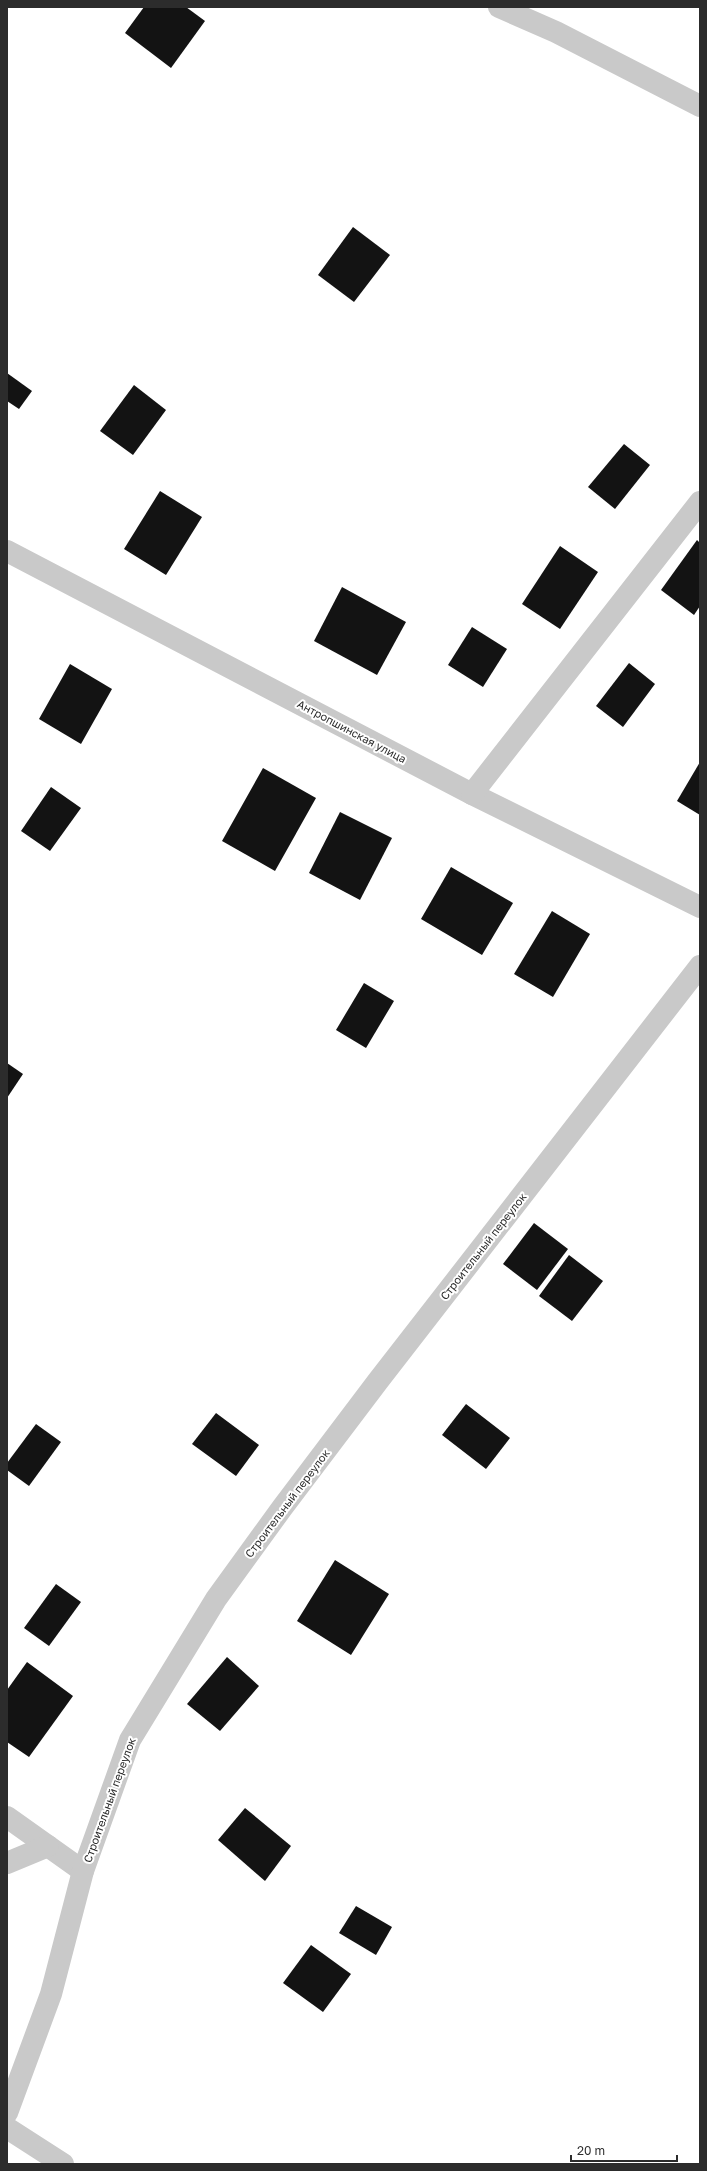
<svg xmlns="http://www.w3.org/2000/svg" width="707" height="2171" font-family="'Golos Text',sans-serif">
  <style>
    .building { fill: #131313 }
    .lines { fill: none; stroke-linecap: round; stroke-linejoin: round }
    .minor { stroke: #c9c9c9; stroke-width: 22 }
    .labels { text-anchor: middle; dominant-baseline: central; stroke-width: 4; stroke-linejoin: round; paint-order: stroke }
    .street-label { font-size: 11px; fill: #2c2c2c; stroke: #fff }
  </style>
  <rect width="100%" height="100%" fill="#fff"/>
  <g class="building">
    <polygon points="144,7 186,7 205,21 171,68 125,33"/>
    <polygon points="353,227 390,255 354,302 318,275"/>
    <polygon points="7,373 32,391 19,409 7,401"/>
    <polygon points="134,385 166,410 133,455 100,431"/>
    <polygon points="624,444 650,465 615,509 588,487"/>
    <polygon points="160,491 202,517 166,575 124,549"/>
    <polygon points="697,540 700,543 700,606 694,615 661,590"/>
    <polygon points="560,546 598,572 560,629 522,604"/>
    <polygon points="342,587 406,622 377,675 314,641"/>
    <polygon points="472,627 507,649 483,687 448,665"/>
    <polygon points="629,663 655,684 623,727 596,706"/>
    <polygon points="70,664 112,689 81,744 39,719"/>
    <polygon points="700,762 700,815 677,801"/>
    <polygon points="263,768 316,798 275,871 222,841"/>
    <polygon points="51,787 81,808 50,851 21,831"/>
    <polygon points="340,812 392,838 360,900 309,873"/>
    <polygon points="451,867 513,903 482,955 421,919"/>
    <polygon points="552,911 590,934 553,997 514,974"/>
    <polygon points="364,983 394,1001 366,1048 336,1030"/>
    <polygon points="7,1063 23,1074 7,1098"/>
    <polygon points="534,1223 568,1249 537,1290 503,1264"/>
    <polygon points="569,1255 603,1281 572,1321 539,1296"/>
    <polygon points="466,1404 510,1438 486,1469 442,1435"/>
    <polygon points="216,1413 259,1445 236,1476 192,1444"/>
    <polygon points="36,1424 61,1442 29,1486 7,1470 7,1463"/>
    <polygon points="335,1560 389,1594 351,1655 297,1621"/>
    <polygon points="56,1584 81,1602 49,1646 24,1628"/>
    <polygon points="227,1657 259,1686 220,1731 187,1704"/>
    <polygon points="27,1662 73,1696 29,1757 7,1742 7,1690"/>
    <polygon points="245,1808 291,1846 265,1881 218,1840"/>
    <polygon points="356,1906 392,1927 376,1955 339,1933"/>
    <polygon points="311,1945 351,1974 323,2012 283,1983"/>
  </g>
  <g class="lines">
    <g class="minor">
      <polyline points="499,7 556,32 700,106"/>
      <polyline points="7,551 472,794 700,907"/>
      <polyline points="472,794 700,502"/>
      <polyline points="7,1817 83,1871"/>
      <polyline points="7,1863 48,1846"/>
      <polyline points="7,2113 51,1994 83,1871 130,1740 216,1599 282,1508 378,1381 700,966"/>
      <polyline points="7,2128 63,2164"/>
    </g>
  </g>
  <g class="labels">
    <g class="street-label">
      <text transform="translate(352 731) rotate(28)">Антропшинская улица</text>
      <text transform="translate(483 1246) rotate(-52)">Строительный переулок</text>
      <text transform="translate(287 1503) rotate(-53)">Строительный переулок</text>
      <text transform="translate(109 1800) rotate(-70)">Строительный переулок</text>
    </g>
  </g>
  <rect width="707" height="2171" fill="none" stroke="#2c2c2c" stroke-width="16"/>
  <path d="M571 2155v6h106v-6" fill="none" stroke="#2c2c2c" stroke-width="2"/>
  <text x="577" y="2155" font-size="12" fill="#2c2c2c" stroke="#ffffff" stroke-width="3" paint-order="stroke">20 m</text>
</svg>
